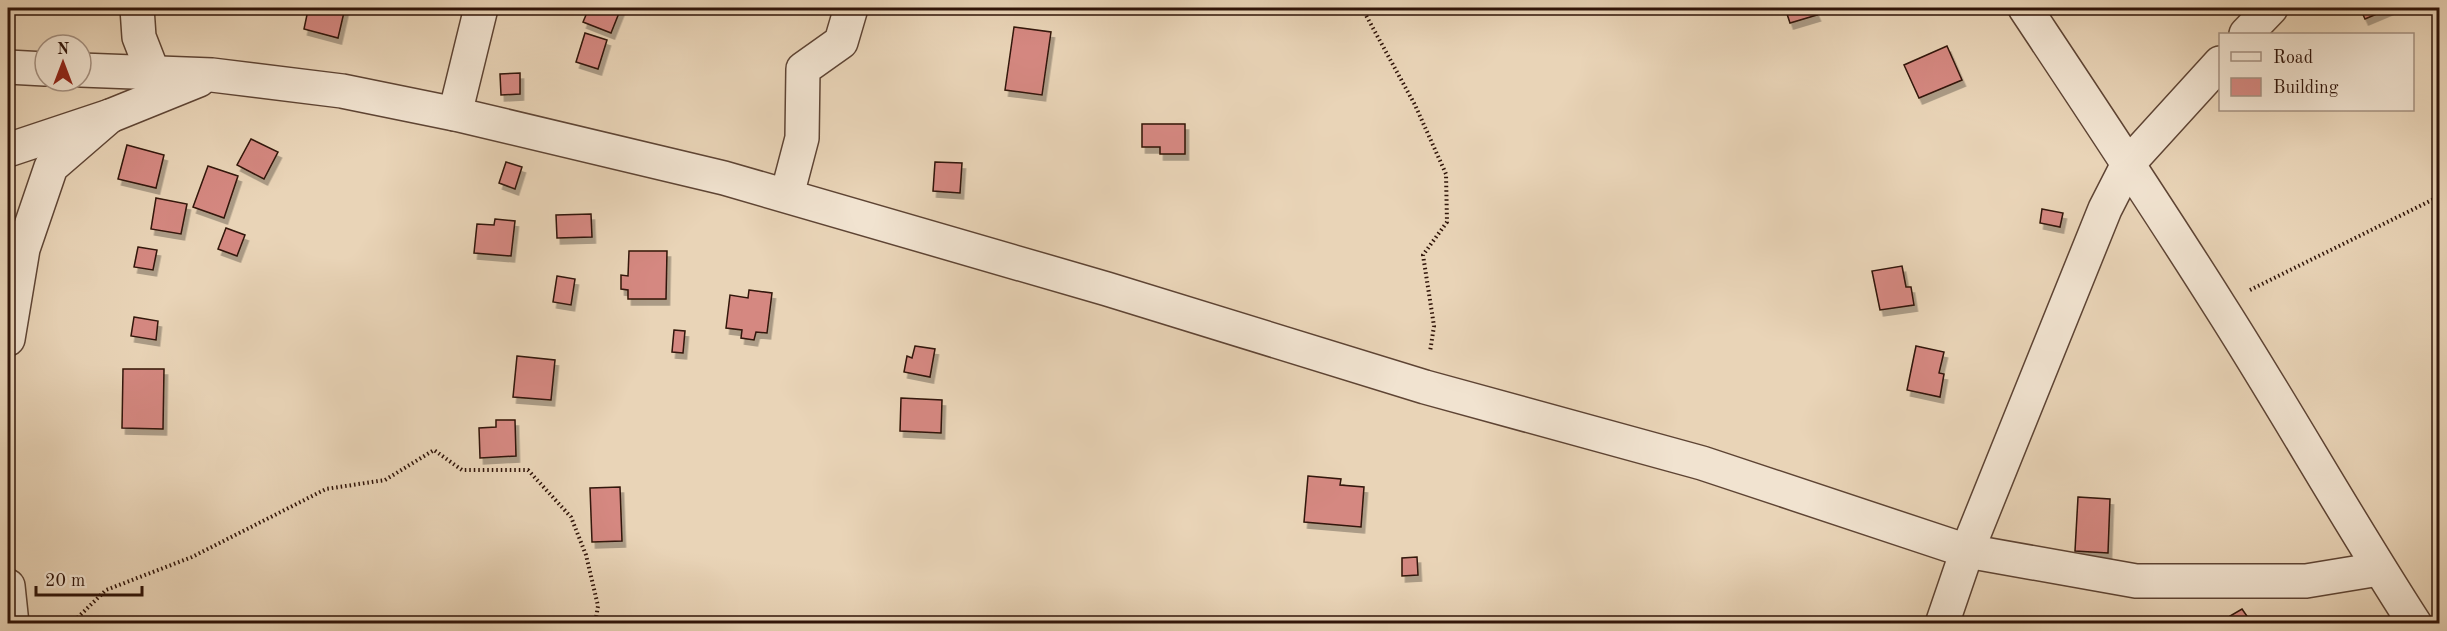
<svg xmlns="http://www.w3.org/2000/svg" width="2447" height="631" font-family="'Old Standard TT',serif">
  <style>
    .building { fill: #d58881; stroke: #301409; stroke-width: 1.5; filter: url(#shadow) }
    .lines { fill: none; stroke-linecap: round; stroke-linejoin: round }
    .street-casing { stroke: #5e4434; stroke-width: 36 }
    .path { stroke: #301409; stroke-width: 4; stroke-dasharray: 1.5 3; stroke-linecap: butt }
    .street { stroke: #f1e3d0; stroke-width: 33 }
  </style>
  <defs>
    <filter id="shadow"><feDropShadow dx="3.5" dy="6" stdDeviation="0" flood-color="#0004"/></filter>
  </defs>
  <rect width="100%" height="100%" fill="#e9d4b7"/>
  <filter id="stains"><feTurbulence type="fractalNoise" baseFrequency=".00333" numOctaves="4"/><feColorMatrix values="0 0 0 0 .2 0 0 0 0 .09 0 0 0 0 .02 0 0 0 .5 -.17"/></filter>
  <radialGradient id="worn" r=".72"><stop offset=".6" stop-color="#630" stop-opacity="0"/><stop offset="1" stop-color="#630" stop-opacity=".3"/></radialGradient>
  <g class="building">
    <polygon points="303,8 345,8 338,38 304,29 308,10"/>
    <polygon points="589,8 621,8 611,33 583,22"/>
    <polygon points="1785,8 1814,8 1817,15 1790,23"/>
    <polygon points="2360,8 2391,8 2365,19"/>
    <polygon points="1014,27 1051,32 1042,95 1005,90"/>
    <polygon points="585,33 607,40 598,69 576,62"/>
    <polygon points="1947,46 1962,80 1919,98 1904,65"/>
    <polygon points="520,73 520,94 501,95 500,74"/>
    <polygon points="1142,124 1185,124 1185,154 1160,154 1160,147 1142,147"/>
    <polygon points="251,139 278,152 264,179 237,165"/>
    <polygon points="127,145 164,155 156,188 118,179"/>
    <polygon points="506,162 522,167 515,189 499,183"/>
    <polygon points="935,162 962,163 960,193 933,191"/>
    <polygon points="208,166 238,176 224,218 193,207"/>
    <polygon points="156,198 187,204 181,234 151,229"/>
    <polygon points="2042,209 2063,213 2060,227 2040,223"/>
    <polygon points="591,214 592,237 557,238 556,215"/>
    <polygon points="495,219 515,221 511,256 474,253 477,224 494,225"/>
    <polygon points="226,228 245,235 237,256 218,249"/>
    <polygon points="138,247 157,250 153,270 134,267"/>
    <polygon points="629,251 667,251 666,299 628,299 628,290 621,289 621,275 628,276"/>
    <polygon points="1902,266 1906,287 1911,287 1914,305 1880,310 1872,271"/>
    <polygon points="557,276 575,279 571,305 553,302"/>
    <polygon points="749,290 772,293 767,333 756,332 754,340 741,338 742,330 726,328 730,295 748,298"/>
    <polygon points="134,317 158,321 156,340 131,336"/>
    <polygon points="674,330 685,331 683,353 672,352"/>
    <polygon points="915,346 935,349 930,377 904,372 907,356 912,358"/>
    <polygon points="1916,346 1944,352 1939,373 1944,374 1940,397 1907,390"/>
    <polygon points="517,356 555,360 551,400 513,397"/>
    <polygon points="123,369 164,369 163,429 122,428"/>
    <polygon points="901,398 942,400 941,433 900,431"/>
    <polygon points="496,420 515,420 516,456 480,458 479,428 496,427"/>
    <polygon points="1308,476 1341,479 1340,485 1364,487 1361,527 1304,522"/>
    <polygon points="620,487 622,541 592,542 590,488"/>
    <polygon points="2078,497 2110,499 2108,553 2075,551"/>
    <polygon points="1417,557 1418,575 1402,576 1402,558"/>
    <polygon points="2242,609 2249,619 2242,624 2235,624 2230,616"/>
  </g>
  <g class="lines">
    <defs>
      <g id="street">
        <polyline points="137,8 139,37 153,73"/>
        <path d="M2025,8C2090,106 2156,205 2219,305C2286,410 2347,519 2415,624"/>
        <polyline points="2246,34 2271,8"/>
        <polyline points="8,67 45,69"/>
        <polyline points="81,70 212,75 342,91 455,114 724,178 1107,289 1425,387 1702,463 1967,551 2136,581 2306,581 2379,569"/>
        <polyline points="455,114 481,8"/>
        <polyline points="8,150 110,116 199,80"/>
        <polyline points="787,195 802,138 803,69 841,42 851,8"/>
        <polyline points="8,339 23,249 51,167 110,116"/>
        <polyline points="8,586 12,624"/>
        <polyline points="1942,624 1967,551 2105,209 2128,164 2220,63"/>
      </g>
    </defs>
    <use href="#street" class="street-casing"/>
    <g class="path">
      <polyline points="1362,8 1415,105 1446,174 1447,222 1423,255 1434,326 1430,352"/>
      <polyline points="2250,290 2440,196"/>
      <polyline points="71,624 106,590 192,557 326,489 385,480 434,450 462,470 528,470 571,517 586,555 598,606 595,624"/>
    </g>
    <use href="#street" class="street"/>
  </g>
  <rect width="2447" height="631" fill="none" stroke="#e9d4b7" stroke-width="30"/>
  <rect x="9" y="9" width="2429" height="613" fill="none" stroke="#301409" stroke-width="3"/>
  <rect x="15" y="15" width="2417" height="601" fill="none" stroke="#301409" stroke-width="1.5"/>
  <rect x="2219" y="33" width="195" height="78" fill="#f1e3d0" stroke="#a49080" stroke-width="1.5"/>
  <rect x="2231" y="52" width="30" height="9" fill="#f1e3d0" stroke="#a49080" stroke-width="1.5"/>
  <text x="2273" y="63" font-size="18" fill="#301409">Road</text>
  <rect x="2231" y="78" width="30" height="18" fill="#d58881" stroke="#a49080" stroke-width="1.5"/>
  <text x="2273" y="93" font-size="18" fill="#301409">Building</text>
  <g transform="translate(63 63)"><circle r="28" fill="#f1e3d0" stroke="#a49080" stroke-width="1.5"/>
  <path d="M0-4.5L10 22L0 15L-10 22Z" fill="#8f2418"/>
  <text y="-9" font-size="16" font-weight="bold" text-anchor="middle" fill="#301409">N</text>
  </g>
  <path d="M36 586v9h106v-9" fill="none" stroke="#301409" stroke-width="3"/>
  <text x="45" y="586" font-size="18" fill="#301409" stroke="#f1e3d0" stroke-width="4.5" paint-order="stroke">20 m</text>
  <rect width="100%" height="100%" filter="url(#stains)"/>
  <rect width="100%" height="100%" fill="url(#worn)"/>
</svg>
